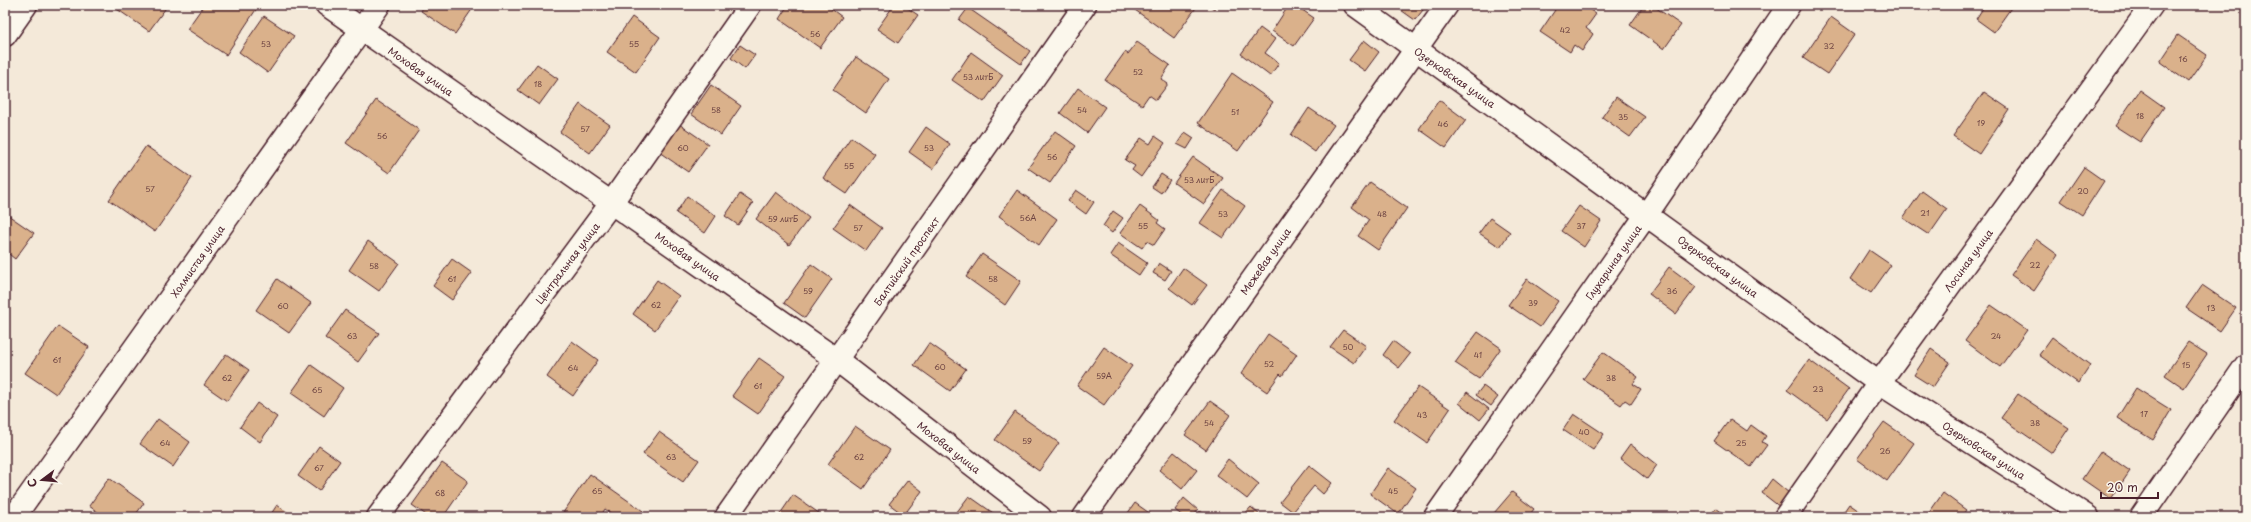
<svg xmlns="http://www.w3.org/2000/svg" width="2251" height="522" font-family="'Playpen Sans',sans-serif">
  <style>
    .building { fill: #dab18b; stroke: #4a1f2b }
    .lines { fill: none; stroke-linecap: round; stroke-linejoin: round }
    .minor-casing { stroke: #4a1f2b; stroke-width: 25 }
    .minor { stroke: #fbf7ec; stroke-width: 22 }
    .labels { text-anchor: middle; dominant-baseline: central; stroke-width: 3.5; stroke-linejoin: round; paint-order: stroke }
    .number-label { font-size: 8px; fill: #6e4443 }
    .street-label { font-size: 10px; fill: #4a1f2b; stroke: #fbf7ec }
  </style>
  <rect width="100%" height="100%" fill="#f4e9d9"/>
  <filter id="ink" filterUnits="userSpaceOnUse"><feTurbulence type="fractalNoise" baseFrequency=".025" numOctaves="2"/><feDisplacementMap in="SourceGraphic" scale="8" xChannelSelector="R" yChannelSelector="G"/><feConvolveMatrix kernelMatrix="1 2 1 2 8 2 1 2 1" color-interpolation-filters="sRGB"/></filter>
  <g filter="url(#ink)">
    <g class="building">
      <polygon points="111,5 168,5 149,31"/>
      <polygon points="204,5 259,5 226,55 187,29"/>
      <polygon points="425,5 475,5 455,34 421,11"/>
      <polygon points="788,5 826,5 842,17 820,48 779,19"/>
      <polygon points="894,5 903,5 918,15 898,43 877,29"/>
      <polygon points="1128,5 1198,5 1174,38"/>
      <polygon points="1208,5 1216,5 1214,9"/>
      <polygon points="1289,5 1295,5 1314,18 1294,46 1272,31"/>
      <polygon points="1400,5 1427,5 1415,20 1398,8"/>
      <polygon points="1583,5 1596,14 1586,28 1593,34 1582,51 1574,45 1570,52 1540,32 1555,10 1548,5"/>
      <polygon points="1644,5 1652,5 1681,25 1664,49 1630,25"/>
      <polygon points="1985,5 2013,5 1994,32 1976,19"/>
      <polygon points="968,8 1030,51 1021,64 959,20"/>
      <polygon points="264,16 294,36 268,73 239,52"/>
      <polygon points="632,17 660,37 636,72 607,52"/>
      <polygon points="1831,17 1855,34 1827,74 1803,58"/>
      <polygon points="1260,28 1275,39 1265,53 1279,63 1270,76 1241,54"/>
      <polygon points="2178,35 2207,55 2188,82 2160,62"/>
      <polygon points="1364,40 1379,52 1365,71 1349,60"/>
      <polygon points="1137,42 1170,65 1161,79 1168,84 1156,100 1149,95 1142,105 1105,80 1125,52 1128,54"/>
      <polygon points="740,45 755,55 745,69 731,58"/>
      <polygon points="971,52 1003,75 984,102 952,80"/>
      <polygon points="856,57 889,79 866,113 833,90"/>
      <polygon points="537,64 558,79 539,105 518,90"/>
      <polygon points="1232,73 1273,102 1238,151 1198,123"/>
      <polygon points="711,85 741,106 721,135 691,114"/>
      <polygon points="1078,88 1105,107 1087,133 1060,113"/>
      <polygon points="2140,90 2164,107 2140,142 2115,126"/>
      <polygon points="1984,92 2009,109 1979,154 1953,136"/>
      <polygon points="1616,97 1645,117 1630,137 1602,117"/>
      <polygon points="376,100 419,130 389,173 346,143"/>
      <polygon points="1439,100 1466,120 1446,148 1419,129"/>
      <polygon points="580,104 610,125 590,153 560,132"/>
      <polygon points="1309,108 1334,125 1315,152 1291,135"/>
      <polygon points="679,124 708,144 688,172 659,152"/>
      <polygon points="926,127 950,144 933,169 909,152"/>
      <polygon points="1055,131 1076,146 1050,183 1028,168"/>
      <polygon points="1185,132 1194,138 1187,149 1177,144"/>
      <polygon points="1155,136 1165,143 1141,177 1132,170 1135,166 1125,160 1141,138 1150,144"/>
      <polygon points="851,137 875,154 847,194 823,178"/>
      <polygon points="146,146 192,178 155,232 109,200"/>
      <polygon points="1193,157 1223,178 1204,204 1174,183"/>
      <polygon points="2084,167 2104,181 2082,215 2061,201"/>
      <polygon points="1161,174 1170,180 1161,193 1152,187"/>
      <polygon points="1370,182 1407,208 1378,250 1358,236 1369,220 1352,207"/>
      <polygon points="1017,190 1057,219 1039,245 999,216"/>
      <polygon points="1076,190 1094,202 1086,214 1068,201"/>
      <polygon points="1223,190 1245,206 1223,238 1200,223"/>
      <polygon points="1922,191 1947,209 1929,235 1903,218"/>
      <polygon points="776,192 809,218 789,245 756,219"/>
      <polygon points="740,194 753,203 738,225 725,216"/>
      <polygon points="687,196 716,216 705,233 676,213"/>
      <polygon points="850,205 882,228 866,251 833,228"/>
      <polygon points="1140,206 1159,220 1157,223 1165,229 1154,245 1147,241 1142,248 1120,233"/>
      <polygon points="1579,206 1601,221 1584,247 1561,231"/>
      <polygon points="1113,211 1123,218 1112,233 1103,226"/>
      <polygon points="5,213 34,233 15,259 5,251"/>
      <polygon points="1490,218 1510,232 1500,247 1479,233"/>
      <polygon points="2036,239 2058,255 2034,291 2011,275"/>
      <polygon points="368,241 399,263 379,291 349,270"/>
      <polygon points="1118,243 1147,263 1139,275 1110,255"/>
      <polygon points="1869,250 1891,265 1871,293 1850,279"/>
      <polygon points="982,254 1021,281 1005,305 966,277"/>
      <polygon points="452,259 472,273 452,300 433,286"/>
      <polygon points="1159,263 1171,271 1165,280 1153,273"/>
      <polygon points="811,264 832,279 805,318 784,303"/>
      <polygon points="1669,267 1696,287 1676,314 1649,294"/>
      <polygon points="1183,268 1207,285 1192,305 1169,288"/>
      <polygon points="277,279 311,303 289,333 256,310"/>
      <polygon points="1527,279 1558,301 1540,327 1508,305"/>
      <polygon points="657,280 679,296 655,330 633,314"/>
      <polygon points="2202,285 2236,308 2220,331 2186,308"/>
      <polygon points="1991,305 2027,330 2000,367 1965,341"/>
      <polygon points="345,310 379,333 358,362 325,338"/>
      <polygon points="58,326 89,347 56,394 25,373"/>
      <polygon points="1343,330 1366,346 1354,363 1330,347"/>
      <polygon points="1478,332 1501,348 1479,379 1455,363"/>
      <polygon points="1268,334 1297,354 1282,376 1280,374 1267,392 1241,374"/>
      <polygon points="2052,337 2090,365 2078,383 2039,355"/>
      <polygon points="572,341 598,360 573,396 547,377"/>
      <polygon points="1393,341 1410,354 1399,368 1383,355"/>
      <polygon points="2188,342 2207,354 2184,388 2165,375"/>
      <polygon points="929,343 966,369 950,391 914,365"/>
      <polygon points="1104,347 1132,366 1104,405 1077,386"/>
      <polygon points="1931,349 1950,362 1933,387 1914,375"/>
      <polygon points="1603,352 1638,377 1633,384 1641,389 1631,404 1625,400 1621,405 1583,379"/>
      <polygon points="226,354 249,370 227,401 204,385"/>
      <polygon points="759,358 785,376 758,414 732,396"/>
      <polygon points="1809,360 1849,389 1827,419 1787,390"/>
      <polygon points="311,365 343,388 324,416 291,393"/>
      <polygon points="1483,386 1498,397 1491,406 1476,395"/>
      <polygon points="1418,387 1450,409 1427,443 1394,420"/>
      <polygon points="2136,388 2171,410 2153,440 2117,418"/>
      <polygon points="1467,392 1489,409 1480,420 1459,403"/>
      <polygon points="2018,394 2069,428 2052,453 2001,418"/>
      <polygon points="1210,401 1230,415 1206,450 1185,435"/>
      <polygon points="257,403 277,417 260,442 240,427"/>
      <polygon points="1015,412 1059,443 1039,471 995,440"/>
      <polygon points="1574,414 1604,434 1593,450 1563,430"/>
      <polygon points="158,419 190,442 173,467 140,444"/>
      <polygon points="1730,419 1747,431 1751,425 1766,436 1762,442 1767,445 1751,467 1714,441"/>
      <polygon points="1884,422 1914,443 1887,481 1857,459"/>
      <polygon points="855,426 890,450 863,489 828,464"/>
      <polygon points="659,432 699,460 683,482 643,454"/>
      <polygon points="1630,444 1657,465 1647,479 1620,458"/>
      <polygon points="319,446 340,461 319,491 298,476"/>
      <polygon points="2101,451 2130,471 2111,499 2082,479"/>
      <polygon points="1174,452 1197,470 1182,489 1159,470"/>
      <polygon points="1228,459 1259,484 1247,499 1216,475"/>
      <polygon points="2246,461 2246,472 2242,463"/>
      <polygon points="442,463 468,481 443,517 429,517 412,505"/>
      <polygon points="1309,465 1332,483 1323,494 1314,486 1293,512 1280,502"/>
      <polygon points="1388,468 1416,488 1398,514 1370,494"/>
      <polygon points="590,474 643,511 639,517 616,517 605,509 600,517 560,517"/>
      <polygon points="109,478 144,503 134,517 105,517 89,506"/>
      <polygon points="1772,479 1789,493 1780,507 1762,493"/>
      <polygon points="908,480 922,491 904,515 889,504"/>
      <polygon points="1512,492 1534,509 1528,517 1494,517 1496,515 1494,513"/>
      <polygon points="1943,493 1966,510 1961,517 1926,517"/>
      <polygon points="793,495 823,516 822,517 778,517"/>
      <polygon points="969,496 996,515 995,517 953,517"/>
      <polygon points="1184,498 1198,510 1193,517 1184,517 1175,510"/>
      <polygon points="1135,503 1155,517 1125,517"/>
      <polygon points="1849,504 1868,517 1840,517"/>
      <polygon points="277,505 294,517 269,517"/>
      <polygon points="1251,507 1262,517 1242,517"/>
      <polygon points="1716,508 1728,517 1709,517"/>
      <polygon points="1200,511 1209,517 1196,517"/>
    </g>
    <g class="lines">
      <defs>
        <g id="minor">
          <polyline points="327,5 837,360 1040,517"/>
          <polyline points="1355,5 1879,383 2088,517"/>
          <polyline points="5,35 26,5"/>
          <polyline points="14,517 379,5"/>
          <polyline points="378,517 612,202 750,5"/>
          <polyline points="726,517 1085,5"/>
          <polyline points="1084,517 1447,5"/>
          <polyline points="1435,517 1647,214 1789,5"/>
          <polyline points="1785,517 1879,383 2152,5"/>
          <polyline points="2141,517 2246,365"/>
        </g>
      </defs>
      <use href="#minor" class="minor-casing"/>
      <use href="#minor" class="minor"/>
    </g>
  </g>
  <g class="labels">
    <g class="number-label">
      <text x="1565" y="30">42</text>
      <text x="815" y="34">56</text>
      <text x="266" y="44">53</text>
      <text x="634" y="44">55</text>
      <text x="1829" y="46">32</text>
      <text x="2183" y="59">16</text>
      <text x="1138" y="72">52</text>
      <text x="978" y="77">53 литБ</text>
      <text x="538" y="84">18</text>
      <text x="716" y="110">58</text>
      <text x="1082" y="110">54</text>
      <text x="1235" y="112">51</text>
      <text x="2140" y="116">18</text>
      <text x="1623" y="117">35</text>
      <text x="1981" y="123">19</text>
      <text x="1443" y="124">46</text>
      <text x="585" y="129">57</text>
      <text x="382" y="136">56</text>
      <text x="683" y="148">60</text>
      <text x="929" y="148">53</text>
      <text x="1052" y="157">56</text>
      <text x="849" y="166">55</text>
      <text x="1199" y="180">53 литБ</text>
      <text x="150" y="189">57</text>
      <text x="2083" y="191">20</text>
      <text x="1925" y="213">21</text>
      <text x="1223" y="214">53</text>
      <text x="1382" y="214">48</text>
      <text x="1028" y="218">56А</text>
      <text x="783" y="219">59 литБ</text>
      <text x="1143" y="226">55</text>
      <text x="1581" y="226">37</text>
      <text x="858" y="228">57</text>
      <text x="2035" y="265">22</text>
      <text x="374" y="266">58</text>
      <text x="452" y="279">61</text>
      <text x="993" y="279">58</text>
      <text x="808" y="291">59</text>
      <text x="1672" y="291">36</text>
      <text x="1533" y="303">39</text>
      <text x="656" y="305">62</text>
      <text x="283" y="306">60</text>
      <text x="2211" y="308">13</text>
      <text x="352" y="336">63</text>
      <text x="1996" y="336">24</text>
      <text x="1348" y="347">50</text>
      <text x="1478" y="355">41</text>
      <text x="57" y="360">61</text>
      <text x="1269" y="364">52</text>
      <text x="2186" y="365">15</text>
      <text x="940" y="367">60</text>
      <text x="573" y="368">64</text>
      <text x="1104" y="376">59А</text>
      <text x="227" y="378">62</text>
      <text x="1611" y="378">38</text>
      <text x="758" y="386">61</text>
      <text x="1818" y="389">23</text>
      <text x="317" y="390">65</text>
      <text x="2144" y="414">17</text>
      <text x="1422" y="415">43</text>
      <text x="1209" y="423">54</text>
      <text x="2035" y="423">38</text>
      <text x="1584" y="432">40</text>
      <text x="1027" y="441">59</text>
      <text x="165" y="443">64</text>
      <text x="1741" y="443">25</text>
      <text x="1885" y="451">26</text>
      <text x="671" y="457">63</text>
      <text x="859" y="457">62</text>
      <text x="319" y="468">67</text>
      <text x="597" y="491">65</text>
      <text x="1393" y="491">45</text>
      <text x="440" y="493">68</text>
    </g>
    <g class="street-label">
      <text transform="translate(421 71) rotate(35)">Моховая улица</text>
      <text transform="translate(1455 77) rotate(35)">Озерковская улица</text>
      <text transform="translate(688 256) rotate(35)">Моховая улица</text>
      <text transform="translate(1968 260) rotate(-54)">Лосиная улица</text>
      <text transform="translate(197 261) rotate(-55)">Холмистая улица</text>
      <text transform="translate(906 261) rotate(-55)">Балтийский проспект</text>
      <text transform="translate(1265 261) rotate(-55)">Межевая улица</text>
      <text transform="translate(1613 262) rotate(-55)">Глухариная улица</text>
      <text transform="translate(567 263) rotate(-53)">Центральная улица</text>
      <text transform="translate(1718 266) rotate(36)">Озерковская улица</text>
      <text transform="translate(949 447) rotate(38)">Моховая улица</text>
      <text transform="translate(1984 450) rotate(33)">Озерковская улица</text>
    </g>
  </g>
  <rect width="2251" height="522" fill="none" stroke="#fbf7ec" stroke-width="20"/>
  <rect x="10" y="10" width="2231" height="502" fill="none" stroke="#4a1f2b" stroke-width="1.5" filter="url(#ink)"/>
  <g transform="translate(42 480) rotate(254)" stroke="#fbf7ec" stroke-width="3" paint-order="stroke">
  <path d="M0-3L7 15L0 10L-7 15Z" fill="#4a1f2b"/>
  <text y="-6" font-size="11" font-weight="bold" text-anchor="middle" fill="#4a1f2b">С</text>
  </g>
  <path d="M2101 492v6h57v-6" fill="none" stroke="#4a1f2b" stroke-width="2"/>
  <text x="2107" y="492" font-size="12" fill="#4a1f2b" stroke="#fbf7ec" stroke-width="3" paint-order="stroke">20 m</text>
</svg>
